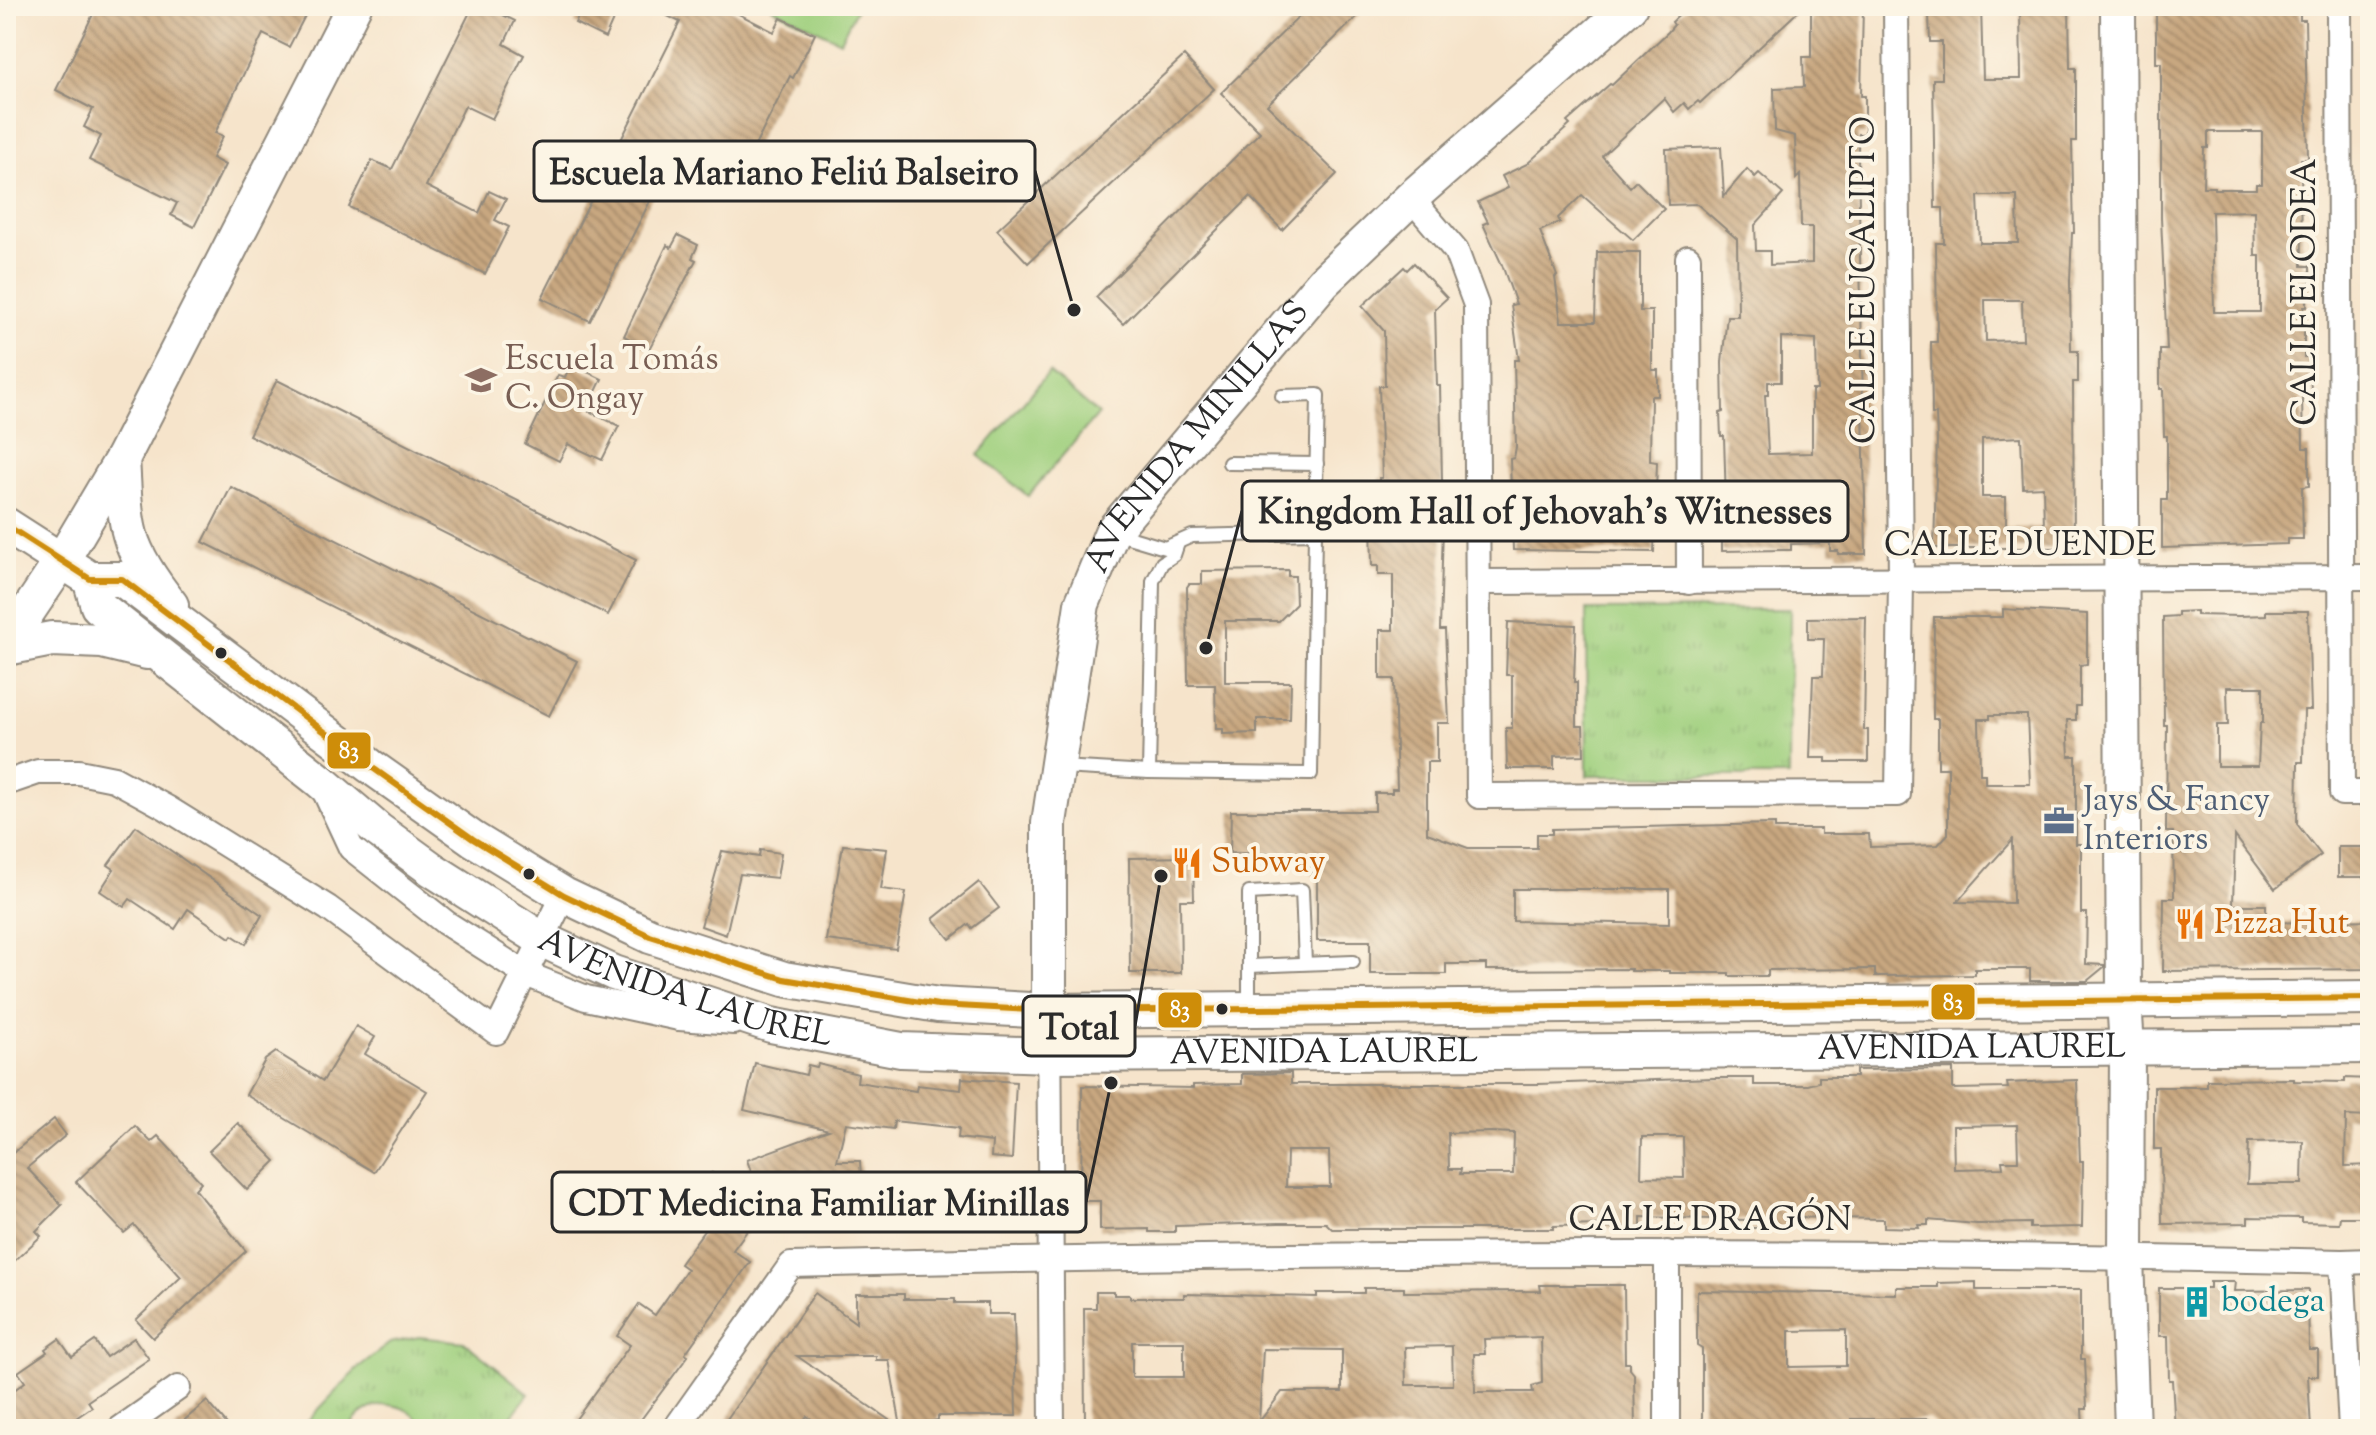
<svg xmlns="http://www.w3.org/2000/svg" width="2376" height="1435" font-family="'Sorts Mill Goudy',serif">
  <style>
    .grass { fill: url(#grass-tufts); stroke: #667e55; stroke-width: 2 }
    .pitch { fill: #a0d07f; stroke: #667e55; stroke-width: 2 }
    .building { fill: url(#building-back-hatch); fill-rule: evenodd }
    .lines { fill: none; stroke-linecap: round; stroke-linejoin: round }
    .lane-casing { stroke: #90887b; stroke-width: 16 }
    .street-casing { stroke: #90887b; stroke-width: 28 }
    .secondary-casing { stroke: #90887b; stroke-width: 38 }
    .lane { stroke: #fff; stroke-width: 12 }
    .street { stroke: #fff; stroke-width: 24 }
    .secondary { stroke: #fff; stroke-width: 34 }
    .bus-1-casing { stroke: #fcf5e5; stroke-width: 12 }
    .bus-1 { stroke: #ce8d09; stroke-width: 6 }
    .bus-dot { fill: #2b2b2b; stroke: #fcf5e5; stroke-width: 3 }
    .labels { text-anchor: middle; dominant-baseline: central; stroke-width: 8; stroke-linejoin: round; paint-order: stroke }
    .street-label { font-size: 34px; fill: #2b2b2b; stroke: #fcf5e5 }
    .education-label { font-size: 34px; fill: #785e54; stroke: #fcf5e5; text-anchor: start }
    .service-label { font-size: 34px; fill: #4e5e75; stroke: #fcf5e5; text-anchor: start }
    .food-label { font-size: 34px; fill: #c56008; stroke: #fcf5e5; text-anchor: start }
    .culture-label { font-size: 34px; fill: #0d838f; stroke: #fcf5e5; text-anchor: start }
    .leader { fill: none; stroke: #2b2b2b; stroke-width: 3 }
    .callout-dot { fill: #2b2b2b; stroke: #fcf5e5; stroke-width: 3 }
    .callout { fill: #fcf5e5; stroke: #2b2b2b; stroke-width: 3 }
    .callout-label { font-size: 36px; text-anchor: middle; font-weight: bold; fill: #2b2b2b }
    .line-badge { stroke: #fcf5e5; stroke-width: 3 }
    .badge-label { font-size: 22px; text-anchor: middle; font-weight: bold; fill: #fff }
  </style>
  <defs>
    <pattern id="grass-tufts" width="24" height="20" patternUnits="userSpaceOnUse" patternTransform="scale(2)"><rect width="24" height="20" fill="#a0d07f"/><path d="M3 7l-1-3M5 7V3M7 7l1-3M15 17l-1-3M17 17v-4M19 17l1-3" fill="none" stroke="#8ab36e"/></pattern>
    <pattern id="building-back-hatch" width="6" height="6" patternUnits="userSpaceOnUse" patternTransform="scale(2)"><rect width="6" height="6" fill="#c8a780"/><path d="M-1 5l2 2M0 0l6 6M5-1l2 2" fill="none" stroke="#a38869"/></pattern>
  </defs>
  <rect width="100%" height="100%" fill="#fcf5e5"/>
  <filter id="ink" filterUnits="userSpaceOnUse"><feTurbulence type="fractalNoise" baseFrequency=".0125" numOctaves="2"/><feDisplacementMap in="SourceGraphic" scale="16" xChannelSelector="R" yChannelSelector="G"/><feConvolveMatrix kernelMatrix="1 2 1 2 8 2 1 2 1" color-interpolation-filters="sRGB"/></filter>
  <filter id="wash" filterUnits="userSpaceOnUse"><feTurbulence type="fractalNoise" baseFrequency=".006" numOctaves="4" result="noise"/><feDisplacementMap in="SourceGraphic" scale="32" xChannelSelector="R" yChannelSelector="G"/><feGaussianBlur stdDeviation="1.8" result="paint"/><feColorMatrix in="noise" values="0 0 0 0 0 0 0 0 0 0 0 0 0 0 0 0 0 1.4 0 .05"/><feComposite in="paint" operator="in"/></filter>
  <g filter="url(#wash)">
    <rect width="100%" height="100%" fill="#f6e4cb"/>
    <g class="grass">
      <polygon points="1790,609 1789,776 1587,776 1586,610"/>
      <path d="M419,1337L464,1342L529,1394L501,1429H425C407,1397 366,1397 349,1429H300L360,1366L390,1343Z"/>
    </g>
    <g class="pitch">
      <polygon points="773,6 858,6 840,41 772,8"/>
      <polygon points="1049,372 1098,414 1028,496 978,455"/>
    </g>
    <g id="blocks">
      <g class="building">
        <polygon points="97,6 310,6 289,47 263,34 215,133 223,136 212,158 225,165 194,227 171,215 177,203 89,160 101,136 84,127 93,109 56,90"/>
        <polygon points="473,6 500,6 497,12 515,21 504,44 524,55 492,119 465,106 426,186 479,213 489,191 506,199 495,220 509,227 485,274 349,207 372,160 392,169"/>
        <polygon points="583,6 619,6 605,38 575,23"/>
        <polygon points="647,6 723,6 774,32 781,18 815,34 793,78 790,76 737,182 675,151 590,321 542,298 680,22"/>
        <polygon points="1310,6 1368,6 1267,105 1337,174 1282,230 1250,197 1123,324 1096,297 1260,132 1221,93"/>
        <polygon points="1689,6 1804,6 1700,103 1698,101 1689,109 1684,103 1674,112 1664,98 1602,156 1630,187 1636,181 1664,209 1633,240 1582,195 1558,218 1560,222 1540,231 1557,276 1555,277 1561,322 1595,322 1597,252 1640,252 1640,311 1652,311 1652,370 1658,370 1658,396 1651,396 1650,461 1657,462 1654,552 1513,550 1510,459 1514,458 1516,447 1514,360 1519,360 1511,305 1516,304 1502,265 1483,224 1488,222 1478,202 1508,188 1502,176 1527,164 1570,125 1567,122 1610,84 1612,85 1668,32 1674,25 1672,22"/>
        <path d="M1811,6H1863L1861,96H1865V134H1858V157L1866,554H1838V551H1830V543L1791,544V550H1785L1722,551V503H1726L1724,436H1721L1720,413L1723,412L1722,362L1727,316H1738L1737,239L1697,204L1668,205L1666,149L1721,147L1724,196L1747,169L1755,177L1759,173L1783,194L1755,225L1756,251H1770V265L1812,263V227H1801L1800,175L1796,179L1795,136L1775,131L1774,88L1804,87L1803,57H1811ZM1781,337L1816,339L1817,390H1812V453L1768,454L1765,395H1768V382H1781Z"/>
        <path d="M1933,6H1981L1983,79H2021L2020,6H2069L2070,68H2076V141H2072L2074,233H2072L2070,281L2071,351H2078V382H2073L2074,548H1934L1937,439L1936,414H1932L1931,342H1937L1936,243H1944L1943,208H1935L1933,79H1942V42H1930L1929,14H1933ZM1978,196H2017L2018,243H1980ZM1985,300H2022L2023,340L1986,341ZM2021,437L2023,488L2043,487L2044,527L2006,528V497H1982V439Z"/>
        <path d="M2161,6H2300V20H2305L2308,159H2301L2302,266H2310V289H2307V307H2304V357H2310L2311,396H2302L2303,448H2309V486L2302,487L2303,539H2288V544L2162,548V500H2167V436H2164L2163,389H2160V350H2167L2161,218V63H2156V14H2161ZM2208,132H2262V184H2256V189H2214V187H2203L2204,148H2208ZM2254,211L2255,256H2260V312H2214L2212,212Z"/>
        <polygon points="1184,56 1214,89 1028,263 997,230"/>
        <polygon points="678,235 698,245 692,258 696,260 649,349 624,336 667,245 671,248"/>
        <path d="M1414,263L1447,298L1435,309L1437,386H1440L1443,527L1440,630H1445L1449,723H1437V762H1427V833L1468,848H1537V834H1552V829L1775,824V829H1821V834H1869L1870,847L1938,845L1948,834V768H1938V719H1933L1934,617H2003V609L2087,614V664L2080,665V706H2076V720H2067L2069,756H2076V844H2081V913H2087L2086,964L2104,965V967L2087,981H2030V969H1975V975L1875,976V969L1768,970V976H1729V973H1670V971H1631V969L1486,970V964H1446V974H1370V941H1317V878L1291,854L1230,853L1231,811H1375V793H1392V789H1397L1394,679H1380V630H1393V575H1378V566H1372L1371,520H1379V478H1382L1379,386H1385L1384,331L1362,306L1404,267L1407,270ZM1990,715H2027L2030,784H1985V774H1980L1979,719H1990ZM2012,840L2013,903L1957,902ZM1513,889H1669V924L1513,921Z"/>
        <polygon points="571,364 602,379 587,410 619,426 602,460 568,444 559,461 525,444 558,375 565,377"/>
        <polygon points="277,380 636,560 608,615 249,435"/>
        <polygon points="231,487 577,661 549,716 203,542"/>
        <polygon points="1288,570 1288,576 1295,576 1296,604 1279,621 1225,621 1225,682 1291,682 1290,719 1257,719 1257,733 1223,734 1223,729 1216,729 1215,685 1188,685 1187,587 1189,584 1202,584 1202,571"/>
        <path d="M2196,611V615L2239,616L2266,615V611H2308L2311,710H2304L2303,762H2298L2297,824L2321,855L2275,889L2235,836L2233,905H2266V923L2370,920V969L2163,971L2164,898H2174L2173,832H2166L2167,725H2164L2163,617L2178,616V612ZM2227,687H2263V723H2260L2258,766H2217V725H2228Z"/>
        <polygon points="1866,617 1864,730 1868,730 1868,762 1826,762 1826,758 1810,758 1813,676 1823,676 1824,639 1808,639 1808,618"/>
        <polygon points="1508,622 1576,625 1574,682 1577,682 1577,726 1583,726 1584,755 1554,756 1554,769 1507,769 1506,728 1512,728 1512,675 1506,675"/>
        <polygon points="136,826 262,915 246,944 232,935 230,938 188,909 175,929 130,899 124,907 100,891 114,869 108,865"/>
        <polygon points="843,845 887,849 881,889 906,892 896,949 826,940"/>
        <rect x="2338" y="847" width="32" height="30"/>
        <polygon points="760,850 781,853 777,878 740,874 726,935 701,926 722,851 759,857"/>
        <polygon points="1193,857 1194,900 1180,900 1181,973 1130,973 1129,858"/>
        <polygon points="979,882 999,908 972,928 969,924 950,939 933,919"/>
        <polygon points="356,1026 375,1037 365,1054 427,1091 374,1172 246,1095 265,1060 276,1052 323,1081"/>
        <polygon points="755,1063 806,1075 808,1065 817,1067 818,1064 858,1074 857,1082 916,1091 917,1085 961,1090 962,1078 1016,1082 1012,1159 991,1157 992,1142 958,1138 959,1128 894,1121 893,1129 846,1123 837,1161 860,1161 861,1177 903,1177 903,1189 1013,1189 1015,1223 814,1225 813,1187 763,1205 747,1160 829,1130 744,1110"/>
        <path d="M1953,1069V1089L2008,1088L2007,1083L2077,1080L2080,1162H2083L2082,1227L2030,1228V1223L1977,1224L1928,1220V1225H1918L1919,1228L1884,1227V1219L1788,1217V1228H1747V1220L1641,1217V1228H1603V1225L1553,1226V1229H1332L1326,1223H1279L1175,1226V1232H1149V1229L1100,1230V1201H1081L1082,1086L1193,1088V1085L1242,1084V1074L1291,1073V1084H1539L1714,1078H1754V1085H1808L1819,1082V1077H1856V1070ZM2017,1125L2018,1161H2002L2003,1168L1954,1169L1953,1126ZM1492,1132L1514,1133L1513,1174H1460L1461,1169H1449L1448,1133ZM1642,1137H1683L1684,1178L1641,1177ZM1287,1151H1329L1330,1187H1286Z"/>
        <path d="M2345,1078L2370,1079V1117L2346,1116L2345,1166L2370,1165V1217H2340L2339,1223L2301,1222V1218L2248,1217V1223L2162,1224L2161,1149H2154V1087H2207V1080L2294,1079V1081L2345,1082ZM2303,1141L2302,1184H2247L2249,1142Z"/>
        <polygon points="54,1119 66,1135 27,1168 62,1205 36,1231 41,1236 6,1269 6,1146 13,1153"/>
        <polygon points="238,1123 276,1161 247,1190 209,1151"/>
        <polygon points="135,1126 151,1142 158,1136 201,1182 195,1189 246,1251 153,1338 136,1320 181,1277 134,1225 124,1233 76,1182"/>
        <polygon points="712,1173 763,1209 733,1250 750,1262 685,1354 688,1356 634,1429 590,1429 576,1419 630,1345 617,1336 639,1304 655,1315 687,1269 680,1264 708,1225 693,1215 699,1206 692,1201"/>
        <path d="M1976,1282V1290H2081V1359H2085L2087,1409H2082L2083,1429H1941L1929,1419H1851V1429H1702V1349L1697,1346V1291L1896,1294V1287H1938V1283ZM1846,1330V1366L1789,1367V1331Z"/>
        <polygon points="2210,1282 2235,1282 2234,1291 2308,1290 2309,1350 2318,1350 2318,1376 2308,1376 2311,1429 2175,1429 2172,1380 2169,1380 2168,1336 2159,1336 2159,1288 2210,1288"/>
        <path d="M1540,1285H1624L1625,1363H1630V1369L1634,1374L1635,1429H1161V1426H1100V1423H1085L1084,1308H1096V1292H1114V1295H1130V1298H1184V1294L1317,1297V1293H1364V1288H1404V1292L1541,1291ZM1541,1337L1542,1383L1532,1386L1533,1392H1475L1474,1354H1485L1484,1339ZM1132,1342H1184V1377H1132ZM1452,1346L1453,1385H1406L1405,1347ZM1263,1349L1342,1350V1392H1282L1259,1422Z"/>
        <polygon points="815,1293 856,1323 856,1294 904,1294 904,1299 955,1299 955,1303 988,1303 988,1314 1014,1314 1016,1416 938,1416 938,1420 901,1427 889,1360 876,1360 876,1356 797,1356 902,1429 826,1429 807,1416 797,1429 720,1429"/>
        <polygon points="134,1338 149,1359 88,1401 92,1407 60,1429 6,1429 6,1396 25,1382 18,1372 47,1352 45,1349 59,1339 72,1357 95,1341 106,1357"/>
        <polygon points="207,1401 231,1429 174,1429"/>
      </g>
    </g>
  </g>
  <g filter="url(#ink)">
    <use href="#blocks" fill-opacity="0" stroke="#90887b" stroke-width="2"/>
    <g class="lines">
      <defs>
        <g id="lane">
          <polyline points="1282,396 1318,395 1315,533"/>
          <polyline points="1229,463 1317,464"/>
          <polyline points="1061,767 1149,772 1311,774 1315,533 1192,536 1165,548 1115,533"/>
          <polyline points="1149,772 1153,581 1162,563 1174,555 1178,543"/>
          <polyline points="1250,966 1353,962"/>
          <polyline points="1249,1007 1249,893 1302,890 1305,963"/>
        </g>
        <g id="street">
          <polyline points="2339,6 2342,793 2370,793"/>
          <polyline points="1411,198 1456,251 1476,305 1479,796 1898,794 1901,580 1896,6"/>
          <polyline points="1688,258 1689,582"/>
          <polyline points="1478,582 2370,577"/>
          <polyline points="6,783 38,772 79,772 114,779 167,808 328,908 496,1032 564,895"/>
          <polyline points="324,790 351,848 446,923 526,974 586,998 679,1018 734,1022"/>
          <polyline points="1049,1011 1052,1429"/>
          <polyline points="1667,1253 1667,1429"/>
          <polyline points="2342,1262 2351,1429"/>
          <polyline points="120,1429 178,1388"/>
          <path d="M675,1429L791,1265C1308,1252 1825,1250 2342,1262L2370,1261"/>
        </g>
        <g id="secondary">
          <polyline points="2118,6 2124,999 2127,1048 2126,1257 2132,1429"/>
          <path d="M122,459C124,484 123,510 130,535C137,560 155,585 171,605"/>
          <polyline points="6,525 90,579 122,579 370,766 473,839 564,895 650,936 784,979 938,1005 1049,1011 2370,998"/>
          <path id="s1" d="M90,579L98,606L319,780L378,830L433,870L543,940L614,973L771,1025L901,1050L1049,1055L2370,1046"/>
          <polyline points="6,638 20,623 61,562 122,459 354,6"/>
          <polyline points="6,648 52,639 102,641 147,652"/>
          <path id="s2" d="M1049,1011V823L1082,604L1112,532L1323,282L1411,198L1630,6"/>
        </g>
      </defs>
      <use href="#lane" class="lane-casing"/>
      <use href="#street" class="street-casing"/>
      <use href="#secondary" class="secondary-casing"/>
      <use href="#lane" class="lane"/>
      <use href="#street" class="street"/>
      <use href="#secondary" class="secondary"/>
      <defs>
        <polyline id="bus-1" points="6,525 90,579 122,579 370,766 473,839 564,895 650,936 784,979 938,1005 1049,1011 2370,998"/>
      </defs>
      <use href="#bus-1" class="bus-1-casing"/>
      <use href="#bus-1" class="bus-1"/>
    </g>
  </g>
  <defs>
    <symbol id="school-bare" viewBox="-9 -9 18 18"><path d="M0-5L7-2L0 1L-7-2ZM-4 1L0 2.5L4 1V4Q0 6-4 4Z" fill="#8d6e63" stroke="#fcf5e5" stroke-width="2.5" paint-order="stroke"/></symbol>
    <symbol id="office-bare" viewBox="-9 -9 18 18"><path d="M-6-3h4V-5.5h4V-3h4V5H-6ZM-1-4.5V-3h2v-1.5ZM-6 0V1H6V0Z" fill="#5c6f8a" stroke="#fcf5e5" stroke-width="2.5" paint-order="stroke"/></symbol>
    <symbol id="restaurant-bare" viewBox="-9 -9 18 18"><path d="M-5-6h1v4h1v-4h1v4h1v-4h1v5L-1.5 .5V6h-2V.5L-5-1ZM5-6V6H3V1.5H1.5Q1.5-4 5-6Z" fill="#e8710a" stroke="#fcf5e5" stroke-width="2.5" paint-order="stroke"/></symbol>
    <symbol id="building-bare" viewBox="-9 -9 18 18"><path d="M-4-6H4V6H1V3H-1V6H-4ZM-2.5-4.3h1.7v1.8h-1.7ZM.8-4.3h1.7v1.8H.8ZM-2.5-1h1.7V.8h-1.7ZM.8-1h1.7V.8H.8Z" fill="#0f9aa8" stroke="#fcf5e5" stroke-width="2.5" paint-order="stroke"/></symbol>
  </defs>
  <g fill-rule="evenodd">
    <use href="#school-bare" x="459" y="358" width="44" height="44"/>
    <use href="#office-bare" x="2037" y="799" width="44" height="44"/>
    <use href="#restaurant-bare" x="1165" y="841" width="44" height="44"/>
    <use href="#restaurant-bare" x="2168" y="902" width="44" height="44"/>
    <use href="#building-bare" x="2175" y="1280" width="44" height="44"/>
  </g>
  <g class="bus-dot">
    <circle cx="221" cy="653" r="7"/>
    <circle cx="529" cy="874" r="7"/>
    <circle cx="1222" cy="1009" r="7"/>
  </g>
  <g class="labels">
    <g class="street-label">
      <text transform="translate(1865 280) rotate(-90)">CALLE EUCALIPTO</text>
      <text transform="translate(2306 292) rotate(-90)">CALLE ELODEA</text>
      <text stroke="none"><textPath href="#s2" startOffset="614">AVENIDA MINILLAS</textPath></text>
      <text x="2020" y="546">CALLE DUENDE</text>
      <text stroke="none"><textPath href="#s1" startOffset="736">AVENIDA LAUREL</textPath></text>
      <text stroke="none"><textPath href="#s1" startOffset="2032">AVENIDA LAUREL</textPath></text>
      <text stroke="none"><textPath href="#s1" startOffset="1384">AVENIDA LAUREL</textPath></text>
      <text x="1710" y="1221">CALLE DRAGÓN</text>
    </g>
    <g class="education-label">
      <text x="505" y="360">Escuela Tomás<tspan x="505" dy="39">C. Ongay</tspan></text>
    </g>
    <g class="service-label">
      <text x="2083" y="801">Jays &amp; Fancy<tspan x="2083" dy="39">Interiors</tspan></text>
    </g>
    <g class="food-label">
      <text x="1211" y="863">Subway</text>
      <text x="2214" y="924">Pizza Hut</text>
    </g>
    <g class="culture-label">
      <text x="2221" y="1302">bodega</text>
    </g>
  </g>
  <path class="leader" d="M1074 310L1035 171M1206 648L1242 511M1161 876L1135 1026M1111 1083L1086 1202"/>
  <g class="callout-dot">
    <circle cx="1074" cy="310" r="8"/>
    <circle cx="1206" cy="648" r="8"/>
    <circle cx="1161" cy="876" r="8"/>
    <circle cx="1111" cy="1083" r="8"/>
  </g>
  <g class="callout">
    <rect x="534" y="141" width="501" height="60" rx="8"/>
    <rect x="1242" y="481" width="606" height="60" rx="8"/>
    <rect x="1023" y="996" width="112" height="60" rx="8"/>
    <rect x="552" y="1172" width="534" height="60" rx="8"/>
  </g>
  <g class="callout-label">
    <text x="784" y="184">Escuela Mariano Feliú Balseiro</text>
    <text x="1545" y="523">Kingdom Hall of Jehovah’s Witnesses</text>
    <text x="1079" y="1039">Total</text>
    <text x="819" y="1215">CDT Medicina Familiar Minillas</text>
  </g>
  <g class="line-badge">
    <rect x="326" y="731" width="46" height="39" rx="8" fill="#ce8d09"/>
    <rect x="1930" y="983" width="46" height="38" rx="8" fill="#ce8d09"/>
    <rect x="1157" y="991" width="46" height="38" rx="8" fill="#ce8d09"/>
  </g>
  <g class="badge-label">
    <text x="349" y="758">83</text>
    <text x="1953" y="1010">83</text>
    <text x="1180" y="1017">83</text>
  </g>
  <rect width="2376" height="1435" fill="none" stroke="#fcf5e5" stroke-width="32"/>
</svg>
